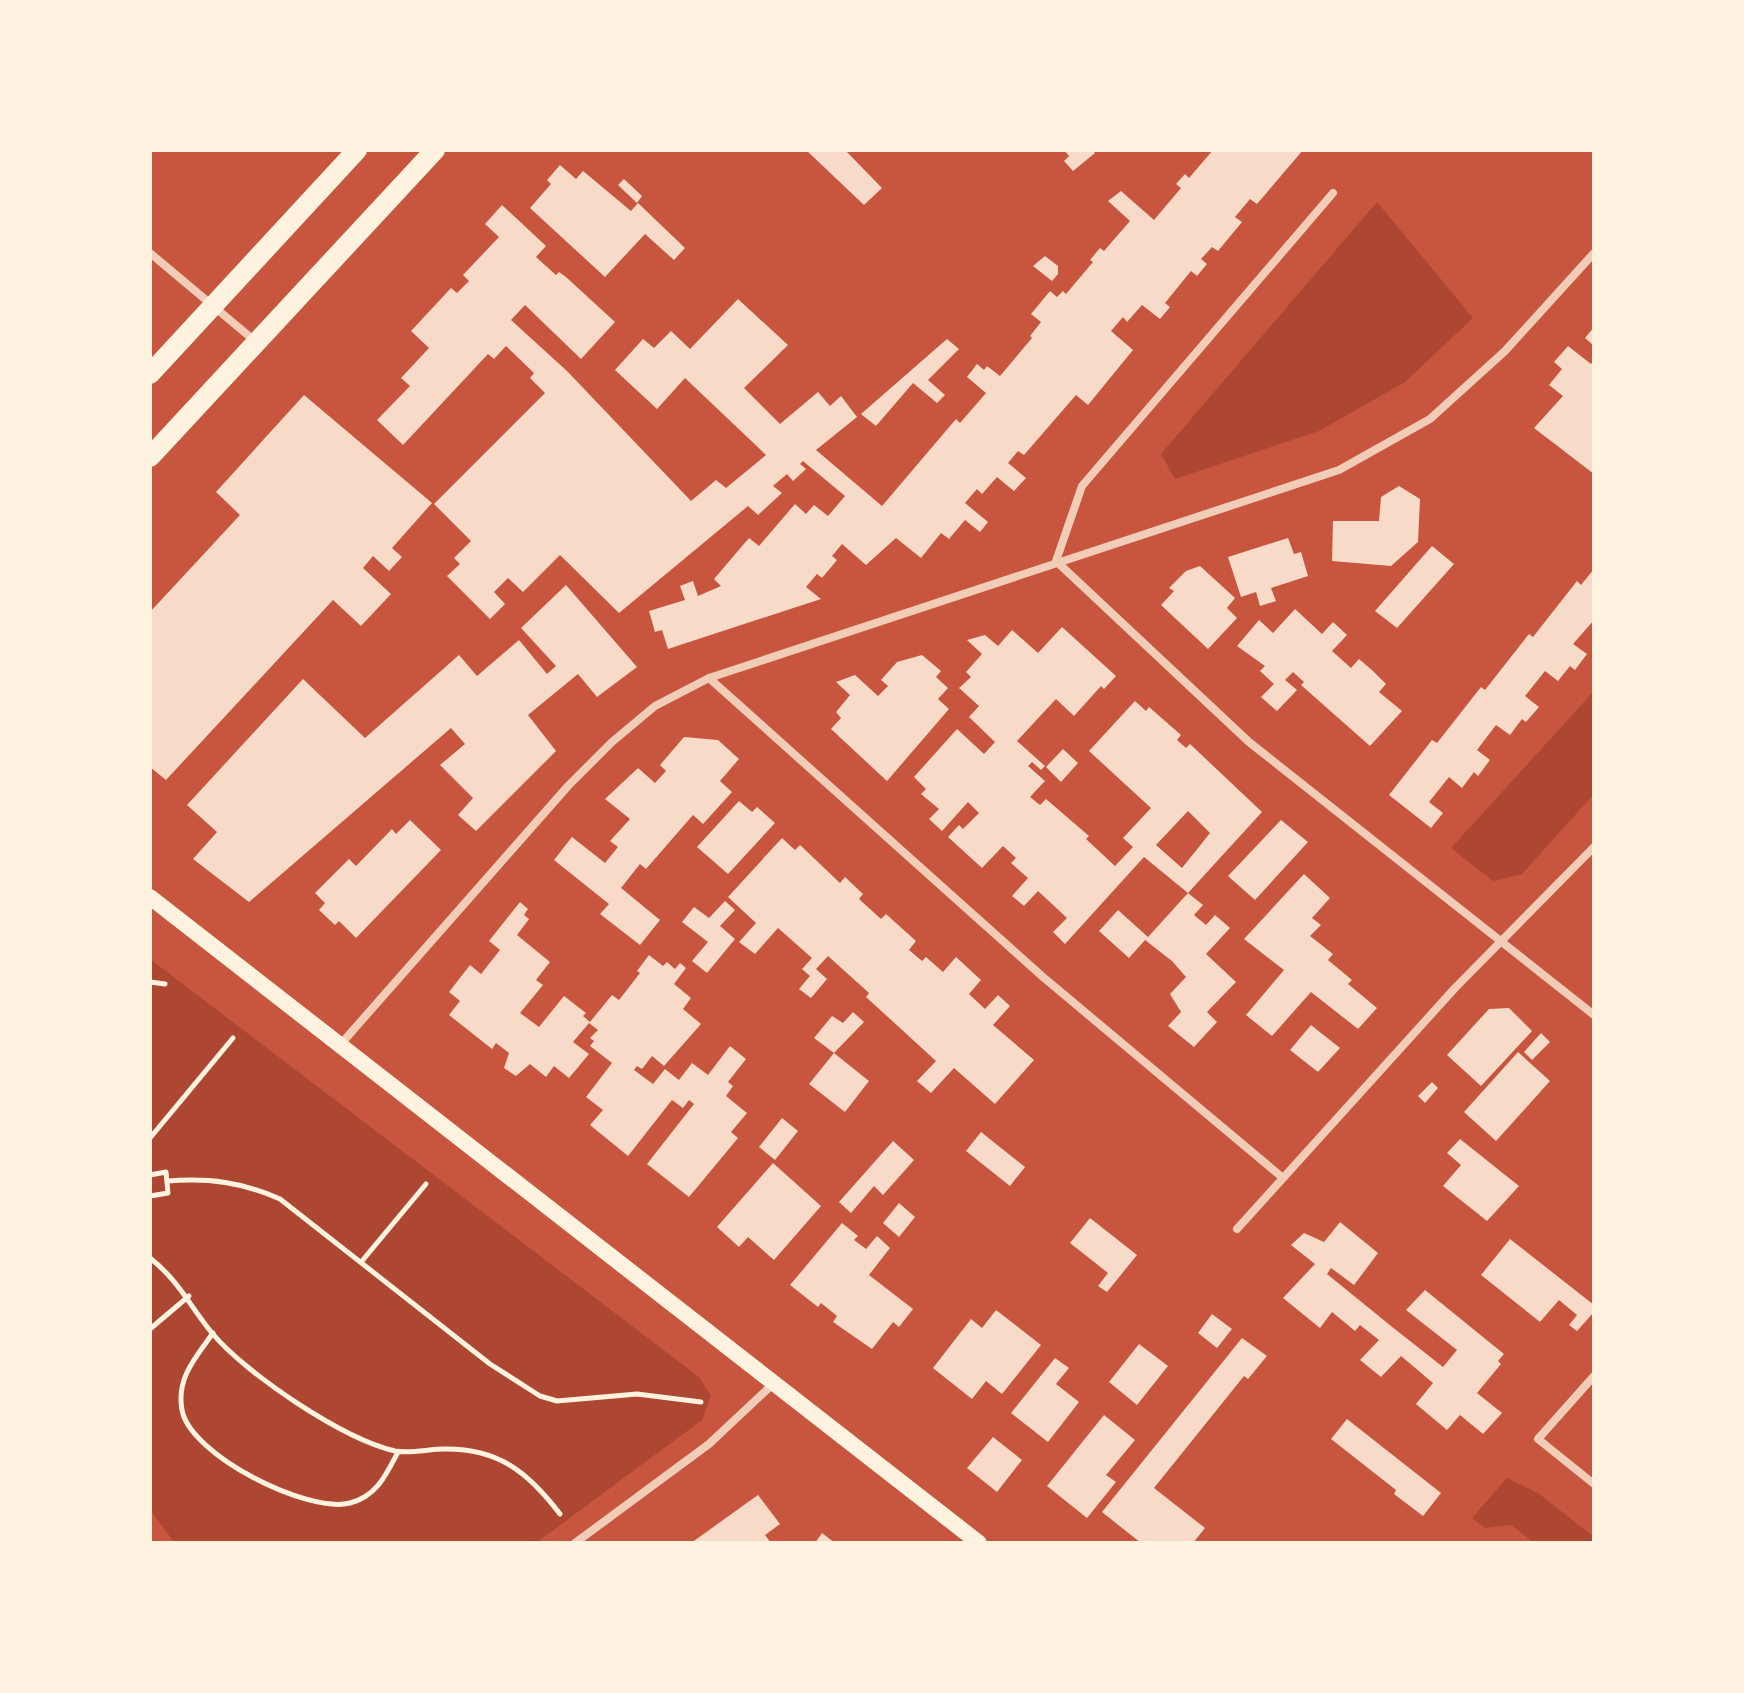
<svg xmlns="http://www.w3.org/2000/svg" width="1744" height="1693" font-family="Quicksand,sans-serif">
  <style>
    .green { fill: #ae4732 }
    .building { fill: #f7dbc8; fill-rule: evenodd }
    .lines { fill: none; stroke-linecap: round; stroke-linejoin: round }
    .path { stroke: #fff3e0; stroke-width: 5 }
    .minor { stroke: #f1ccb7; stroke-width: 8 }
    .secondary { stroke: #fff3e0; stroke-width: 16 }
    .primary { stroke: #fff3e0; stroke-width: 20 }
  </style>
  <rect width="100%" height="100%" fill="#c8553d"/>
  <g class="green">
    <polygon points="1377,202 1473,318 1405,382 1319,431 1175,479 1161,454"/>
    <polygon points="1594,691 1594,794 1522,874 1493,881 1451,848"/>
    <polygon points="150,959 699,1377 711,1396 702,1420 536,1543 175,1543 150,1510"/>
    <polygon points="1507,1478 1538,1493 1594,1537 1594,1543 1534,1543 1511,1525 1485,1528 1472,1518"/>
  </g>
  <g class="building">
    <polygon points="806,150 845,150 882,188 864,205"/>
    <polygon points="1064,150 1092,150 1095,153 1073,171 1064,161 1069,156"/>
    <polygon points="1213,150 1303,150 1257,204 1250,199 1235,217 1242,222 1218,251 1212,247 1201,259 1207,264 1197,276 1191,271 1165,303 1170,307 1160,319 1142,305 1127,322 1123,317 1111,331 1133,350 1088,405 1076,395 1024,455 1018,451 1008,463 1026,478 1014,491 997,477 982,494 977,489 965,503 988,522 980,532 965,520 949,539 941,533 921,558 896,538 866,565 842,544 832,556 837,560 822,578 817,574 806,587 821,599 680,645 668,649 662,630 655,632 649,611 685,600 680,586 693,581 698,596 721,586 714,579 749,538 759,546 795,504 806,514 814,505 828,516 845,496 803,461 800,464 806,469 793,481 787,474 773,486 782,493 758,515 748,506 619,613 560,555 523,592 508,578 494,592 505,604 490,619 447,576 460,564 454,558 471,541 434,504 545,393 530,378 534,373 506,346 494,359 488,354 403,445 377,420 410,386 401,378 429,348 411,331 451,288 457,293 469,281 463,275 499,237 485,224 502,205 546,246 536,257 556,275 559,272 566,277 615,322 581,359 525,305 511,320 567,371 691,501 716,480 726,488 766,455 685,378 657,409 615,370 643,339 654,348 671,331 690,349 738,299 788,345 744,388 780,424 818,392 830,406 841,396 857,417 816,450 882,506 956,419 960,423 986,393 967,377 977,364 984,370 987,366 1000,376 1032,338 1030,336 1041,322 1031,314 1050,291 1057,297 1063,291 1066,294 1093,262 1090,260 1100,248 1104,251 1130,221 1108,201 1121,191 1154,220 1181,188 1176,184 1185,174 1189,178"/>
    <polygon points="560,165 576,179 583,171 631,211 638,203 685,248 674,260 645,234 605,277 530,208 551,184 547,180"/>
    <polygon points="624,179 642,196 637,203 618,185"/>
    <polygon points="1045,256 1058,266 1058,274 1052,281 1033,266"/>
    <polygon points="1594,327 1594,346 1585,338"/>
    <polygon points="947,339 959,349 928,380 945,395 937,403 913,383 876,426 861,414"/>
    <polygon points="1568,346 1591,364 1594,360 1594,474 1534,428 1563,396 1549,385 1562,369 1554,362"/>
    <polygon points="304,395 432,503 392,548 402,557 389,571 373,556 363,568 391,594 361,626 333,600 166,780 150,767 150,612 240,515 216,492"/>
    <polygon points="1399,486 1420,499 1418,542 1391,566 1332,561 1333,521 1379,521 1381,497"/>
    <polygon points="1288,538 1294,554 1301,552 1308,576 1271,588 1276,601 1260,606 1256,592 1241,597 1228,557"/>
    <polygon points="1432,546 1454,564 1397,628 1375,611"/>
    <polygon points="1200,566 1235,598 1227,608 1237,618 1208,649 1161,605 1174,591 1169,588 1186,571"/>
    <polygon points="1594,569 1594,620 1573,644 1587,654 1575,670 1570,666 1558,681 1545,671 1525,696 1539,707 1526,722 1522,719 1510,735 1496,725 1477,750 1490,760 1478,776 1474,772 1462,788 1449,777 1429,802 1443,813 1431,828 1389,795 1432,740 1437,743 1481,687 1485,690 1529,634 1533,637 1577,581 1581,585"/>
    <polygon points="566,585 637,667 597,697 578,674 528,715 556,751 476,831 458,815 473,798 440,765 465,744 451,728 249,902 193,859 217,832 187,805 303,679 365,738 459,655 477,676 519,640 547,674 556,666 521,628"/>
    <polygon points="1295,609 1322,634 1333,622 1347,635 1332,651 1351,668 1359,659 1373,671 1386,684 1379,692 1402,711 1370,746 1301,685 1304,682 1293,672 1285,680 1297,690 1277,711 1261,697 1274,684 1260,671 1265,666 1237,646 1259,620 1273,633"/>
    <path d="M1062,627L1116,676L1104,689L1101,686L1074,716L1056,699L1017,741L1045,766L1041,770L1032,762L1028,766L1045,781L1030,797L1040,805L1046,799L1089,836L1086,839L1115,866L1133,847L1123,838L1151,808L1089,751L1135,701L1146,711L1149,707L1181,735L1177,740L1186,748L1190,744L1262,812L1188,893L1203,905L1194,915L1206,925L1215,915L1230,928L1206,954L1236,982L1207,1012L1217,1022L1194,1047L1168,1026L1181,1012L1170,994L1186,977L1172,961L1145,940L1129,958L1099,931L1118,910L1148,937L1188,893L1144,857L1065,944L1053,932L1067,918L1051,903L1038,891L1024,906L1012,896L1028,878L1011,863L1016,858L1003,846L982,868L948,837L959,825L963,829L979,813L968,802L942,831L929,819L939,809L921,794L926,789L914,777L957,729L984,754L995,742L969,717L979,706L959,688L971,677L966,672L982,654L967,640L985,635L998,646L1012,630L1038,653ZM1188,811L1210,833L1182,868L1156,845Z"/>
    <polygon points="922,655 941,671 936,677 948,688 938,699 949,709 887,781 831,729 841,718 836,712 850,695 836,682 855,675 878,696 888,686 881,680 897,662"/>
    <polygon points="684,737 718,740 739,759 720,781 732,792 703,824 693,815 646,869 640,864 621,888 660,920 640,945 600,914 609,904 554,860 572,837 605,863 618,847 610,841 630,819 605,799 638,768 655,783 666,771 660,765"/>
    <polygon points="1063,749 1078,763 1061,782 1046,767"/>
    <polygon points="739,801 752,812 757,807 775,823 728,874 697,847"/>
    <polygon points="410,820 441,850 356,938 339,921 335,925 319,910 325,903 315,893 349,859 356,866 392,829 396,834"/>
    <polygon points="1281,820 1308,842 1255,900 1228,876"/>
    <polygon points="782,838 795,850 800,845 840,883 845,877 863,894 859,899 881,919 886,914 916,941 909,950 922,961 926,957 943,972 956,957 981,980 969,994 985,1009 998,995 1010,1006 993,1025 1034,1060 995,1104 954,1068 931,1093 917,1081 936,1061 866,997 869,993 828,956 816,969 827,979 811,998 799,989 810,976 802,969 812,958 778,928 755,954 739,942 756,923 728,897"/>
    <polygon points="1304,874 1330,898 1312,918 1321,925 1310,936 1333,954 1328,960 1352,980 1348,984 1377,1008 1358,1029 1311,992 1272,1036 1246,1015 1284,970 1244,939"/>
    <polygon points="725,901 735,910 720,926 735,939 707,973 692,961 708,942 682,922 694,907 709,918"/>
    <polygon points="520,902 528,909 524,915 529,919 517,935 550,962 536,980 543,985 520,1013 539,1027 564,996 586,1013 583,1016 590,1022 612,995 619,1000 640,973 637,971 649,955 663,966 667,962 675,969 680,963 686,968 674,984 691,998 683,1009 701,1024 664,1066 652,1056 642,1069 637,1066 634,1070 653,1084 665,1069 679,1080 692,1063 708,1075 730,1046 746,1059 728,1082 733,1086 726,1096 747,1113 731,1132 738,1138 689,1197 647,1164 694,1104 689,1100 683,1108 672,1100 628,1156 590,1125 603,1110 586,1097 612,1063 590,1046 594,1041 590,1038 598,1030 589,1023 573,1042 589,1054 569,1078 554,1066 546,1077 530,1064 516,1076 504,1068 509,1053 496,1043 492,1049 449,1015 460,1001 449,992 470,965 481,974 500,950 489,941"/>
    <polygon points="1509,1008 1532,1031 1481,1086 1447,1055 1489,1009"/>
    <polygon points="853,1012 864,1022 834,1053 814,1038 832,1016 843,1023"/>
    <polygon points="1311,1025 1340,1048 1318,1072 1290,1050"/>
    <polygon points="1541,1033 1550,1042 1532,1060 1524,1052"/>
    <polygon points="1518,1052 1550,1081 1496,1141 1464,1112"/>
    <polygon points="834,1053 869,1081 845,1112 809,1084"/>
    <polygon points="1432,1082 1438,1088 1425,1103 1418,1096"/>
    <polygon points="782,1118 798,1131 775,1160 759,1147"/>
    <polygon points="981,1132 1025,1167 1010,1186 966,1151"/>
    <polygon points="1460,1139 1519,1186 1487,1221 1443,1186 1461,1165 1447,1153"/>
    <polygon points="893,1141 914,1160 883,1195 874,1186 851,1213 839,1202"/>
    <polygon points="773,1163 821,1206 774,1260 748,1237 739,1247 717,1227"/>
    <polygon points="899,1203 915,1217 899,1237 883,1223"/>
    <polygon points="1090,1218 1137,1255 1107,1292 1098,1286 1108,1273 1070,1243"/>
    <polygon points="1340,1222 1378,1253 1354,1285 1331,1268 1327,1274 1391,1326 1443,1367 1457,1350 1406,1310 1425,1290 1504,1354 1498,1361 1501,1364 1477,1393 1502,1413 1483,1434 1460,1415 1447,1430 1416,1404 1433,1383 1401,1356 1381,1377 1360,1360 1379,1340 1360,1325 1355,1331 1332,1312 1320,1328 1283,1298 1315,1264 1291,1245 1304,1233 1324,1242"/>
    <polygon points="842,1223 858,1236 854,1240 866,1249 877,1236 890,1248 869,1275 913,1309 899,1327 893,1322 872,1349 833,1322 837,1316 821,1303 818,1307 790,1285"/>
    <polygon points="1510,1239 1594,1305 1594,1312 1577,1331 1569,1325 1577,1315 1559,1300 1540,1322 1481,1275"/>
    <polygon points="996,1310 1041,1345 1002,1394 986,1381 972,1399 933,1368 971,1319 982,1328"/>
    <polygon points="1212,1314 1232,1329 1217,1348 1198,1333"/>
    <polygon points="1242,1338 1267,1356 1248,1379 1244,1376 1154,1488 1205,1528 1193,1543 1141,1543 1102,1512"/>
    <polygon points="1139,1344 1168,1366 1137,1405 1109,1382"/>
    <polygon points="1055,1358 1069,1368 1056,1384 1079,1402 1048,1442 1011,1413"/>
    <polygon points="1104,1415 1135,1440 1106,1475 1116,1482 1087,1518 1047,1486"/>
    <polygon points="1347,1419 1441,1493 1423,1516 1394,1494 1396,1490 1331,1439"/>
    <polygon points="993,1437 1022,1460 997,1492 967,1468"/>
    <polygon points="758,1495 780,1524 765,1535 771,1543 691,1543"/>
    <polygon points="822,1533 835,1543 815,1543"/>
  </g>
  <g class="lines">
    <g class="path">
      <polyline points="150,982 165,984"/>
      <polyline points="150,1138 233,1038"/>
      <polyline points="150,1175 166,1172 168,1193 150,1196"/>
      <path d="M168,1181C209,1178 242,1182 280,1199L490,1364L540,1396L557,1401L637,1394L701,1402"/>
      <path d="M150,1258C180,1282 189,1305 212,1333C246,1374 343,1439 395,1451C410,1454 429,1449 444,1449C498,1448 528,1472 560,1514"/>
      <polyline points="362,1261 426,1184"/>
      <polyline points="150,1329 189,1296"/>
      <path d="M213,1333C196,1357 176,1378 182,1410C190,1455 308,1514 350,1503C377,1496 386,1475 398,1452"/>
    </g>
    <g class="minor">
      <polyline points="1333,193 1082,486 1056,561 1249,742 1594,1015"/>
      <polyline points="150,253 256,342"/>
      <polyline points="709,678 1043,977 1283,1178"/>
      <polyline points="340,1045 568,786 612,742 655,706 709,678 1339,470 1430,419 1505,351 1594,253"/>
      <polyline points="1237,1229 1455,988 1594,847"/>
      <polyline points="1594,1376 1538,1439 1594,1484"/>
      <polyline points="575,1543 709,1444 774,1383"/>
    </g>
    <polyline class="secondary" points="150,897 979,1543"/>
    <g class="primary">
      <polyline points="150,374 357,150"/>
      <polyline points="150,457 435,150"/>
    </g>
  </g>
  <rect width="1744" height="1693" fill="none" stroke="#fff3e0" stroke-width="304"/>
</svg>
